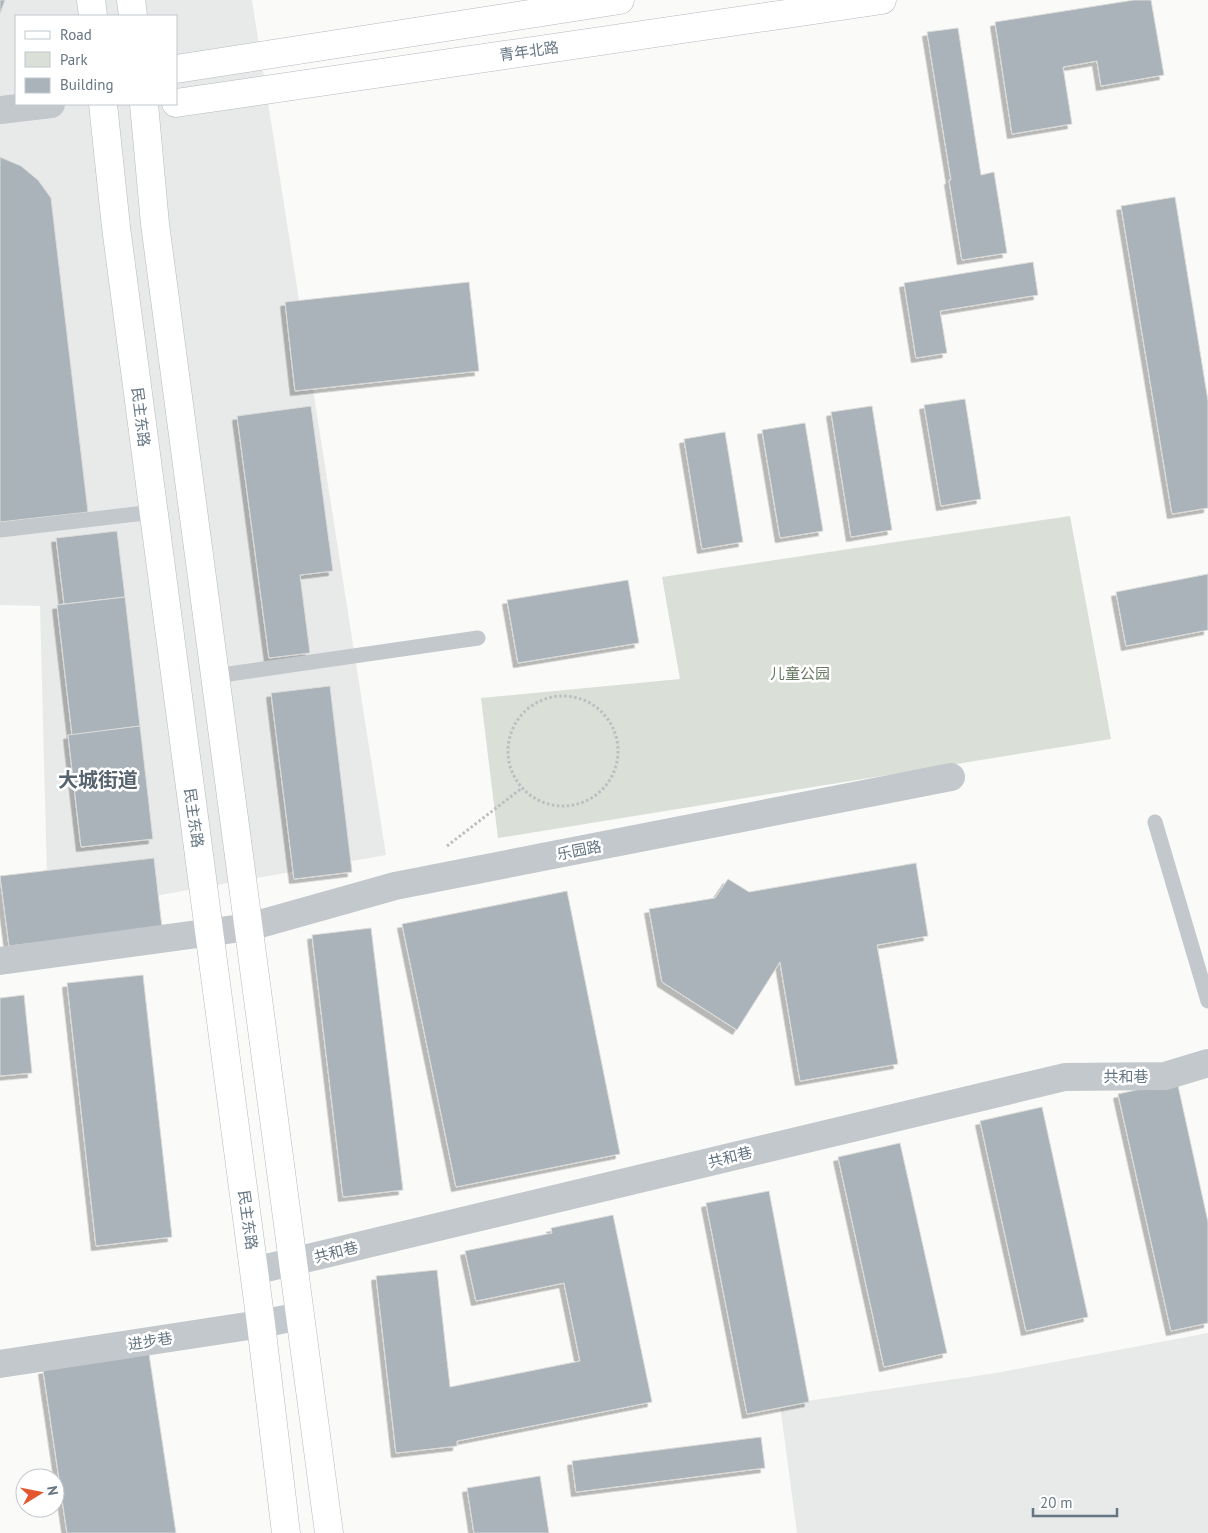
<svg xmlns="http://www.w3.org/2000/svg" width="1208" height="1533" font-family="'PT Sans','Noto Sans SC',sans-serif">
  <style>
    .built { fill: #e8e9e9; fill-rule: evenodd }
    .green { fill: #dadfd7 }
    .building { fill: #aab3b9; stroke: #dcdcda; filter: url(#shadow) }
    .lines { fill: none; stroke-linecap: round; stroke-linejoin: round }
    .secondary-casing { stroke: #b3babf; stroke-width: 29 }
    .primary-casing { stroke: #b5babe; stroke-width: 29 }
    .path { stroke: #bbbfc2; stroke-width: 3; stroke-dasharray: 2.5 2.5; stroke-linecap: butt }
    .service { stroke: #c3c8cc; stroke-width: 15 }
    .minor { stroke: #c3c8cc; stroke-width: 28 }
    .secondary { stroke: #fff; stroke-width: 28 }
    .primary { stroke: #fff; stroke-width: 28 }
    .labels { text-anchor: middle; dominant-baseline: central; stroke-width: 5; stroke-linejoin: round; paint-order: stroke }
    .street-label { font-size: 15px; fill: #657683; stroke: #fff }
    .park-label { font-size: 15px; fill: #687a64; stroke: #fff }
    .district-label { font-size: 20px; font-weight: bold; fill: #57646e; stroke: #fff }
  </style>
  <defs>
    <filter id="shadow"><feDropShadow dx="-4.5" dy="4.5" stdDeviation="0" flood-color="#0004"/></filter>
  </defs>
  <rect width="100%" height="100%" fill="#fafaf8"/>
  <g class="built">
    <path d="M0,0H252L386,855L48,915L40,606L0,605ZM16,16H176V104H16Z"/>
    <polygon points="1208,1333 1208,1533 797,1533 780,1405 996,1373"/>
  </g>
  <polygon class="green" points="1070,516 1111,739 498,838 481,698 680,679 662,577"/>
  <g class="building">
    <polygon points="0,0 5,0 0,14"/>
    <polygon points="1134,0 1151,0 1164,75 1101,86 1097,61 1063,67 1072,124 1012,134 995,22"/>
    <polygon points="958,28 981,175 994,172 1007,253 962,260 949,180 951,180 927,32"/>
    <polygon points="0,157 21,166 38,180 51,198 88,512 0,522"/>
    <polygon points="1175,197 1208,401 1208,508 1172,514 1121,206"/>
    <polygon points="1033,262 1038,295 940,311 947,353 916,358 904,283"/>
    <polygon points="469,282 479,371 295,391 285,302"/>
    <polygon points="965,399 981,499 941,506 924,405"/>
    <polygon points="311,406 333,571 300,575 310,653 269,658 237,416"/>
    <polygon points="872,406 892,530 851,537 831,412"/>
    <polygon points="805,423 823,531 780,538 762,430"/>
    <polygon points="725,432 743,542 702,549 684,439"/>
    <polygon points="117,531 125,597 64,604 56,538"/>
    <polygon points="1208,574 1208,630 1126,646 1116,592"/>
    <polygon points="628,580 639,643 518,663 507,600"/>
    <polygon points="125,597 140,726 72,735 57,605"/>
    <polygon points="330,686 352,872 294,879 271,693"/>
    <polygon points="140,726 153,839 81,847 68,735"/>
    <polygon points="154,858 162,928 9,946 0,876"/>
    <polygon points="916,863 928,936 877,945 898,1064 800,1081 780,962 737,1030 662,982 649,909 715,898 728,879 749,892"/>
    <polygon points="567,891 620,1154 456,1187 402,924"/>
    <polygon points="371,928 403,1190 343,1197 312,935"/>
    <polygon points="143,975 172,1237 96,1246 67,983"/>
    <polygon points="24,995 32,1073 0,1076 0,998"/>
    <polygon points="1177,1081 1208,1222 1208,1323 1171,1331 1118,1094"/>
    <polygon points="1042,1107 1088,1317 1026,1331 980,1121"/>
    <polygon points="900,1143 947,1353 884,1367 838,1157"/>
    <polygon points="769,1191 809,1402 747,1414 706,1203"/>
    <polygon points="613,1215 652,1402 457,1441 457,1446 396,1453 376,1276 437,1270 450,1387 580,1361 564,1283 476,1301 465,1251 552,1233 551,1228"/>
    <polygon points="149,1354 176,1533 67,1533 43,1370"/>
    <polygon points="761,1437 765,1468 576,1492 572,1461"/>
    <polygon points="540,1476 549,1533 474,1533 467,1488"/>
  </g>
  <g class="lines">
    <defs>
      <g id="secondary">
        <polyline points="176,69 620,0"/>
        <polyline points="176,103 882,0"/>
      </g>
      <g id="primary">
        <polyline points="91,0 93,16"/>
        <polyline points="131,0 133,16"/>
        <polyline points="103,104 116,227 261,1324 286,1533"/>
        <polyline points="144,104 155,224 329,1533"/>
      </g>
    </defs>
    <use href="#secondary" class="secondary-casing"/>
    <use href="#primary" class="primary-casing"/>
    <g class="path">
      <circle cx="563" cy="751" r="55"/>
      <polyline points="447,846 522,788"/>
    </g>
    <g class="service">
      <polyline points="0,530 153,512"/>
      <polyline points="215,676 478,638"/>
      <polyline points="1155,822 1208,1001"/>
    </g>
    <g class="minor">
      <polyline points="0,110 51,104"/>
      <polyline points="0,961 249,927 395,886 951,777"/>
      <polyline points="254,1271 1065,1077 1165,1076 1208,1063"/>
      <polyline points="0,1364 261,1324 300,1316"/>
    </g>
    <use href="#secondary" class="secondary"/>
    <use href="#primary" class="primary"/>
  </g>
  <g class="labels">
    <g class="street-label">
      <text transform="translate(529 51) rotate(-8)">青年北路</text>
      <text transform="translate(141 417) rotate(83)">民主东路</text>
      <text transform="translate(194 818) rotate(82)">民主东路</text>
      <text transform="translate(579 850) rotate(-11)">乐园路</text>
      <text x="1126" y="1076">共和巷</text>
      <text transform="translate(730 1157) rotate(-14)">共和巷</text>
      <text transform="translate(248 1220) rotate(82)">民主东路</text>
      <text transform="translate(336 1252) rotate(-14)">共和巷</text>
      <text transform="translate(150 1341) rotate(-9)">进步巷</text>
    </g>
    <g class="park-label">
      <text x="800" y="673">儿童公园</text>
    </g>
    <g class="district-label">
      <text x="98" y="780">大城街道</text>
    </g>
  </g>
  <rect x="15" y="15" width="162" height="90" fill="#ffffff" stroke="#c1c8cd"/>
  <rect x="25" y="31" width="25" height="8" fill="#ffffff" stroke="#c1c8cd"/>
  <text x="60" y="40" font-size="15" fill="#657683">Road</text>
  <rect x="25" y="52" width="25" height="15" fill="#dadfd7" stroke="#c1c8cd"/>
  <text x="60" y="65" font-size="15" fill="#657683">Park</text>
  <rect x="25" y="78" width="25" height="15" fill="#aab3b9" stroke="#c1c8cd"/>
  <text x="60" y="90" font-size="15" fill="#657683">Building</text>
  <g transform="translate(40 1493) rotate(80)"><circle r="24" fill="#ffffff" stroke="#c1c8cd"/>
  <path d="M0-4L9 19L0 12L-9 19Z" fill="#e4572e"/>
  <text y="-8" font-size="14" font-weight="bold" text-anchor="middle" fill="#657683">N</text>
  </g>
  <path d="M1033 1508v8h84v-8" fill="none" stroke="#657683" stroke-width="2.5"/>
  <text x="1040" y="1508" font-size="15" fill="#657683" stroke="#ffffff" stroke-width="4" paint-order="stroke">20 m</text>
</svg>
